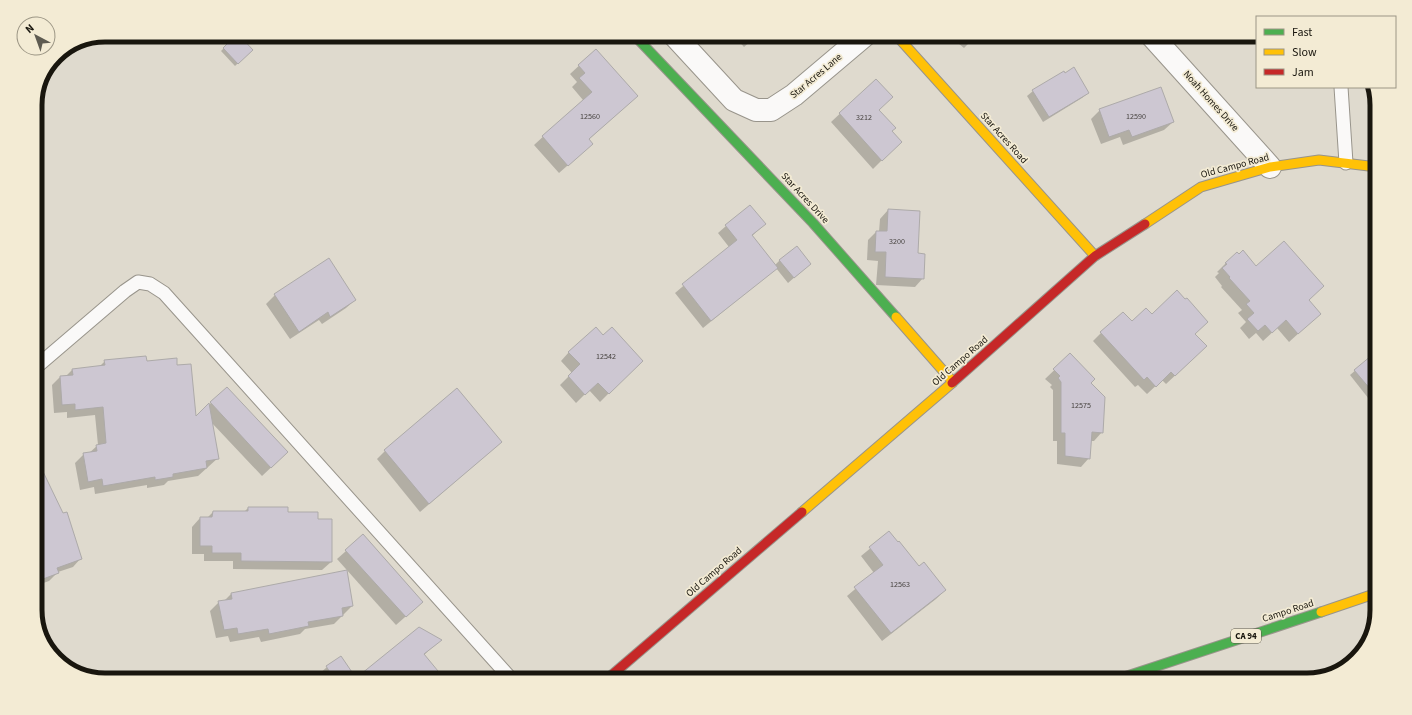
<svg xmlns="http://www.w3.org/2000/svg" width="1412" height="715" font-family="'Source Sans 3',sans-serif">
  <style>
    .shadow { fill: #0003 }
    .building { fill: #cdc7d2; stroke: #adaaa9 }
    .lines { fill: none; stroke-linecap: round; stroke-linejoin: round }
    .lane-casing { stroke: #98948b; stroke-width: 15 }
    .street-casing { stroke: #98948b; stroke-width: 24 }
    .fast-casing { stroke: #98948b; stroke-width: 11 }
    .slow-casing { stroke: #98948b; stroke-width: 11 }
    .jam-casing { stroke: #98948b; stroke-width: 11 }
    .lane { stroke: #faf9f8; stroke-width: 13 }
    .street { stroke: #faf9f8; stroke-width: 22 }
    .fast { stroke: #4caf50; stroke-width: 9 }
    .slow { stroke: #ffc107; stroke-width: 9 }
    .jam { stroke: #c62828; stroke-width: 9 }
    .labels { text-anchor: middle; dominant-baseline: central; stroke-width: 3.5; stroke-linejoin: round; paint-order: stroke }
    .number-label { font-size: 8px; fill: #46423f }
    .shield { fill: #f3ebd4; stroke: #5a5649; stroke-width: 1 }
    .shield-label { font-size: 9px; font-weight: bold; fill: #19160e }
    .street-label { font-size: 10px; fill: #19160e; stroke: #f3ebd4 }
    .rim { fill: none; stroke: #19160e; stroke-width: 5 }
  </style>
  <rect width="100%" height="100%" fill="#dfdace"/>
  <g class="shadow">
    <polygon points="237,35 252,50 235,66 221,51"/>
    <polygon points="733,35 758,35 744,47"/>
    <polygon points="948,35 977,35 964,48"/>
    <polygon points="596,50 637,96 588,140 583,152 559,173 534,145 583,100 572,87 577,82 570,74"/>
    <polygon points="876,80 878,110 891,131 892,150 873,169 831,122"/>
    <polygon points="1033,91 1088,93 1082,98 1043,122 1027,96"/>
    <polygon points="1100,110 1173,122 1164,130 1123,145 1120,137 1101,144 1091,119"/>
    <polygon points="888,210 917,254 923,278 915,287 876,285 878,261 867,260 868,240 876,232 879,232 880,219"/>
    <polygon points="765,224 752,236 775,265 780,260 804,269 788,283 776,268 703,328 675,293 729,247 718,233 726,226"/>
    <polygon points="1226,263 1256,267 1308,301 1320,314 1289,342 1277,328 1263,341 1256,333 1249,339 1240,328 1246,322 1238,313 1242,310 1221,287 1222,286 1215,277 1219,273 1217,272"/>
    <polygon points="275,295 355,300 346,308 322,324 319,320 290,339 266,304"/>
    <polygon points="1152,315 1194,334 1197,355 1166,384 1162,380 1147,394 1138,385 1135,387 1093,341 1101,333"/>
    <polygon points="569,352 617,385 600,402 589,390 576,403 560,385 572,373 561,361"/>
    <polygon points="1377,352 1377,407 1376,408 1350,375"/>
    <polygon points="1070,355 1089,383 1102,432 1094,441 1090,441 1089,458 1081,467 1057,464 1057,441 1053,441 1053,390 1050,387 1052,385 1045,379"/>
    <polygon points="105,361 146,362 176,366 195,418 227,388 278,461 262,476 211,422 218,458 198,476 168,481 164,485 147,488 147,485 95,494 94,487 80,490 75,463 84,454 88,454 98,445 95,415 67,418 67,412 54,413 52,385 60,377 65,377 72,370 99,367"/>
    <polygon points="501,442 420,512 377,459 385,451"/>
    <polygon points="35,452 44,470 42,472 81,558 73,567 58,572 49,581 35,586"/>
    <polygon points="248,508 287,513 331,562 322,570 233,569 233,561 204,561 204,554 192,554 192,527 200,518 207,518 213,512 244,512"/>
    <polygon points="889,533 919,567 945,590 936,599 882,641 847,596 874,573 861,556"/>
    <polygon points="346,551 413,610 396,625 337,559"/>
    <polygon points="231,594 352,606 334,624 305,629 300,634 261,642 259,637 230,642 228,636 216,638 210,611 219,602 224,601"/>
    <polygon points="440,640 424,655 437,671 428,680 322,680 318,675 327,667 341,657 356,679"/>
    <polygon points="61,661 70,661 70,669"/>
  </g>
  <g class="building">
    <polygon points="236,35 239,35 253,50 238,64 223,48"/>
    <polygon points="596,49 638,96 589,139 593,144 568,166 542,136 592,92 579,78 585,73 578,65"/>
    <polygon points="1074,67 1089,93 1049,117 1032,90 1064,71 1065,73"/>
    <polygon points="876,79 893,97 879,110 896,128 892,131 902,142 882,161 839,113"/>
    <polygon points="1161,87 1174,122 1132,137 1129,130 1109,137 1099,109"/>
    <polygon points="750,205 766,224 752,235 778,268 711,321 682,284 737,240 725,225"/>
    <polygon points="888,209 920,211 918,253 925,254 924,279 885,277 886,252 875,252 876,231 887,231"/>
    <polygon points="1284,241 1324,286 1309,300 1321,314 1298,334 1286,320 1272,333 1265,325 1258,331 1247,319 1254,313 1246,304 1250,301 1229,278 1230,277 1222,268 1227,264 1225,263 1237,252 1239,254 1243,250 1256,266"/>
    <polygon points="797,246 811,264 794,278 779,260"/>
    <polygon points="329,258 356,300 330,317 328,312 299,332 274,294"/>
    <polygon points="1177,290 1185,299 1187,298 1208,322 1195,334 1207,346 1175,376 1171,372 1156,387 1147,377 1144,380 1100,332 1123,312 1132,321 1146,308 1152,314"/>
    <polygon points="596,327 603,335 612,327 643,361 609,394 598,383 585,395 568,376 580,364 568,352"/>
    <polygon points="1377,351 1377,397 1354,370"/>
    <polygon points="1070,353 1095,379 1091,383 1105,397 1103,433 1092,432 1090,459 1065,456 1065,433 1061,433 1061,382 1058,378 1060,376 1053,369"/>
    <polygon points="146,356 147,361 177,358 177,365 191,364 196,416 209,403 219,459 206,461 207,468 173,474 173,477 155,480 155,477 103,486 102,479 88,482 83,453 97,451 96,445 106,443 103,407 75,410 75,404 62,405 60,376 73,375 72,369 105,365 104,360"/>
    <polygon points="227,387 288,452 271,468 210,402"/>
    <polygon points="457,388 502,442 429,504 384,450"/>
    <polygon points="35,455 63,513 67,512 82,559 57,568 59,573 35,582"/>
    <polygon points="248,507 288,507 288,512 318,512 318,519 332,519 332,562 241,561 241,553 212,553 212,546 200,546 200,517 212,517 213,511 248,511"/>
    <polygon points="889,531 898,542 899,541 919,566 924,562 946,590 891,633 854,587 883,565 869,547"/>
    <polygon points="363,534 423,602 406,617 345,550"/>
    <polygon points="347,570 353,606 342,608 343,616 308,622 309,626 269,634 268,629 238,634 237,628 224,630 218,601 232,599 231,593"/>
    <polygon points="419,627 442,640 424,654 438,671 427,680 353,680 355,678 333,677 326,666 341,656 356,678"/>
  </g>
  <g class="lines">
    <defs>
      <g id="lane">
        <polyline points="1341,87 1346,163"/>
        <polyline points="35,368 125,291 138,282 150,284 164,293 512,680"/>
      </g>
      <g id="street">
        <polyline points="674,35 734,100 756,110 771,110 794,95 865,35"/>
        <polyline points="1151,35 1270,167"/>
      </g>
      <g id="fast">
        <polyline points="634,35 813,223 896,317"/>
        <polyline points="1115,680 1321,612"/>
      </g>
      <g id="slow">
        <polyline points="896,35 1095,256"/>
        <polyline points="1145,224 1201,187 1270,167 1319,160 1377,167"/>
        <polyline points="896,317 953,382"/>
        <polyline points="802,512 952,383"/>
        <polyline points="1321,612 1377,593"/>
      </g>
      <g id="jam">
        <polyline points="952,383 1095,256 1145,224"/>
        <polyline points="606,680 802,512"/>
      </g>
    </defs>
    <use href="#lane" class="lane-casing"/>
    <use href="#street" class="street-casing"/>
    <use href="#fast" class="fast-casing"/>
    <use href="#slow" class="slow-casing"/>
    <use href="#jam" class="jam-casing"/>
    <use href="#lane" class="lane"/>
    <use href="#street" class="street"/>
    <use href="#fast" class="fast"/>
    <use href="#slow" class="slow"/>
    <use href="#jam" class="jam"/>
  </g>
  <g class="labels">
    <g class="number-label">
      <text x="590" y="116">12560</text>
      <text x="1136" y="116">12590</text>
      <text x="864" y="117">3212</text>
      <text x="897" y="241">3200</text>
      <text x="606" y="356">12542</text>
      <text x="1081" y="405">12575</text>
      <text x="900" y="584">12563</text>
    </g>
    <rect class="shield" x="1231" y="629" width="30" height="14" rx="3"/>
    <g class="shield-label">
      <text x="1246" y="636">CA 94</text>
    </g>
    <g class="street-label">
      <text transform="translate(816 76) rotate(-40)">Star Acres Lane</text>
      <text transform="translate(1211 101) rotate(48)">Noah Homes Drive</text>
      <text transform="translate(1004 138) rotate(48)">Star Acres Road</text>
      <text transform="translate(1235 166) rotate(-15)">Old Campo Road</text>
      <text transform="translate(805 198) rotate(47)">Star Acres Drive</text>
      <text transform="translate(960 361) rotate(-41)">Old Campo Road</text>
      <text transform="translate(714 572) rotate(-41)">Old Campo Road</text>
      <text transform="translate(1288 611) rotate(-18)">Campo Road</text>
    </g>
  </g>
  <path d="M0 0H1412V715H0ZM105 42H1307A63 63 0 0 1 1370 105V610A63 63 0 0 1 1307 673H105A63 63 0 0 1 42 610V105A63 63 0 0 1 105 42Z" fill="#f3ebd4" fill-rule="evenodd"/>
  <path class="rim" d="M105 42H1307A63 63 0 0 1 1370 105V610A63 63 0 0 1 1307 673H105A63 63 0 0 1 42 610V105A63 63 0 0 1 105 42Z"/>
  <rect x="1256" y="16" width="140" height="72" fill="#f3ebd4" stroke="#9c9685"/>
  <rect x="1264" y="29" width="20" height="6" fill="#4caf50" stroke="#9c9685"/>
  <text x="1292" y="36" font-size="12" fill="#19160e">Fast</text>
  <rect x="1264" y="49" width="20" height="6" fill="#ffc107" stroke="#9c9685"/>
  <text x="1292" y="56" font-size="12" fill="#19160e">Slow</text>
  <rect x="1264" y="69" width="20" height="6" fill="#c62828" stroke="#9c9685"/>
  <text x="1292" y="76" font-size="12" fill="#19160e">Jam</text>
  <g transform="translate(36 36) rotate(319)"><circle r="19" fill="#f3ebd4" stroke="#9c9685"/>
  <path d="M0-3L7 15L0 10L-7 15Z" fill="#5e5b51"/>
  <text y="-6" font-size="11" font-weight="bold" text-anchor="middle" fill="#19160e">N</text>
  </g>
</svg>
